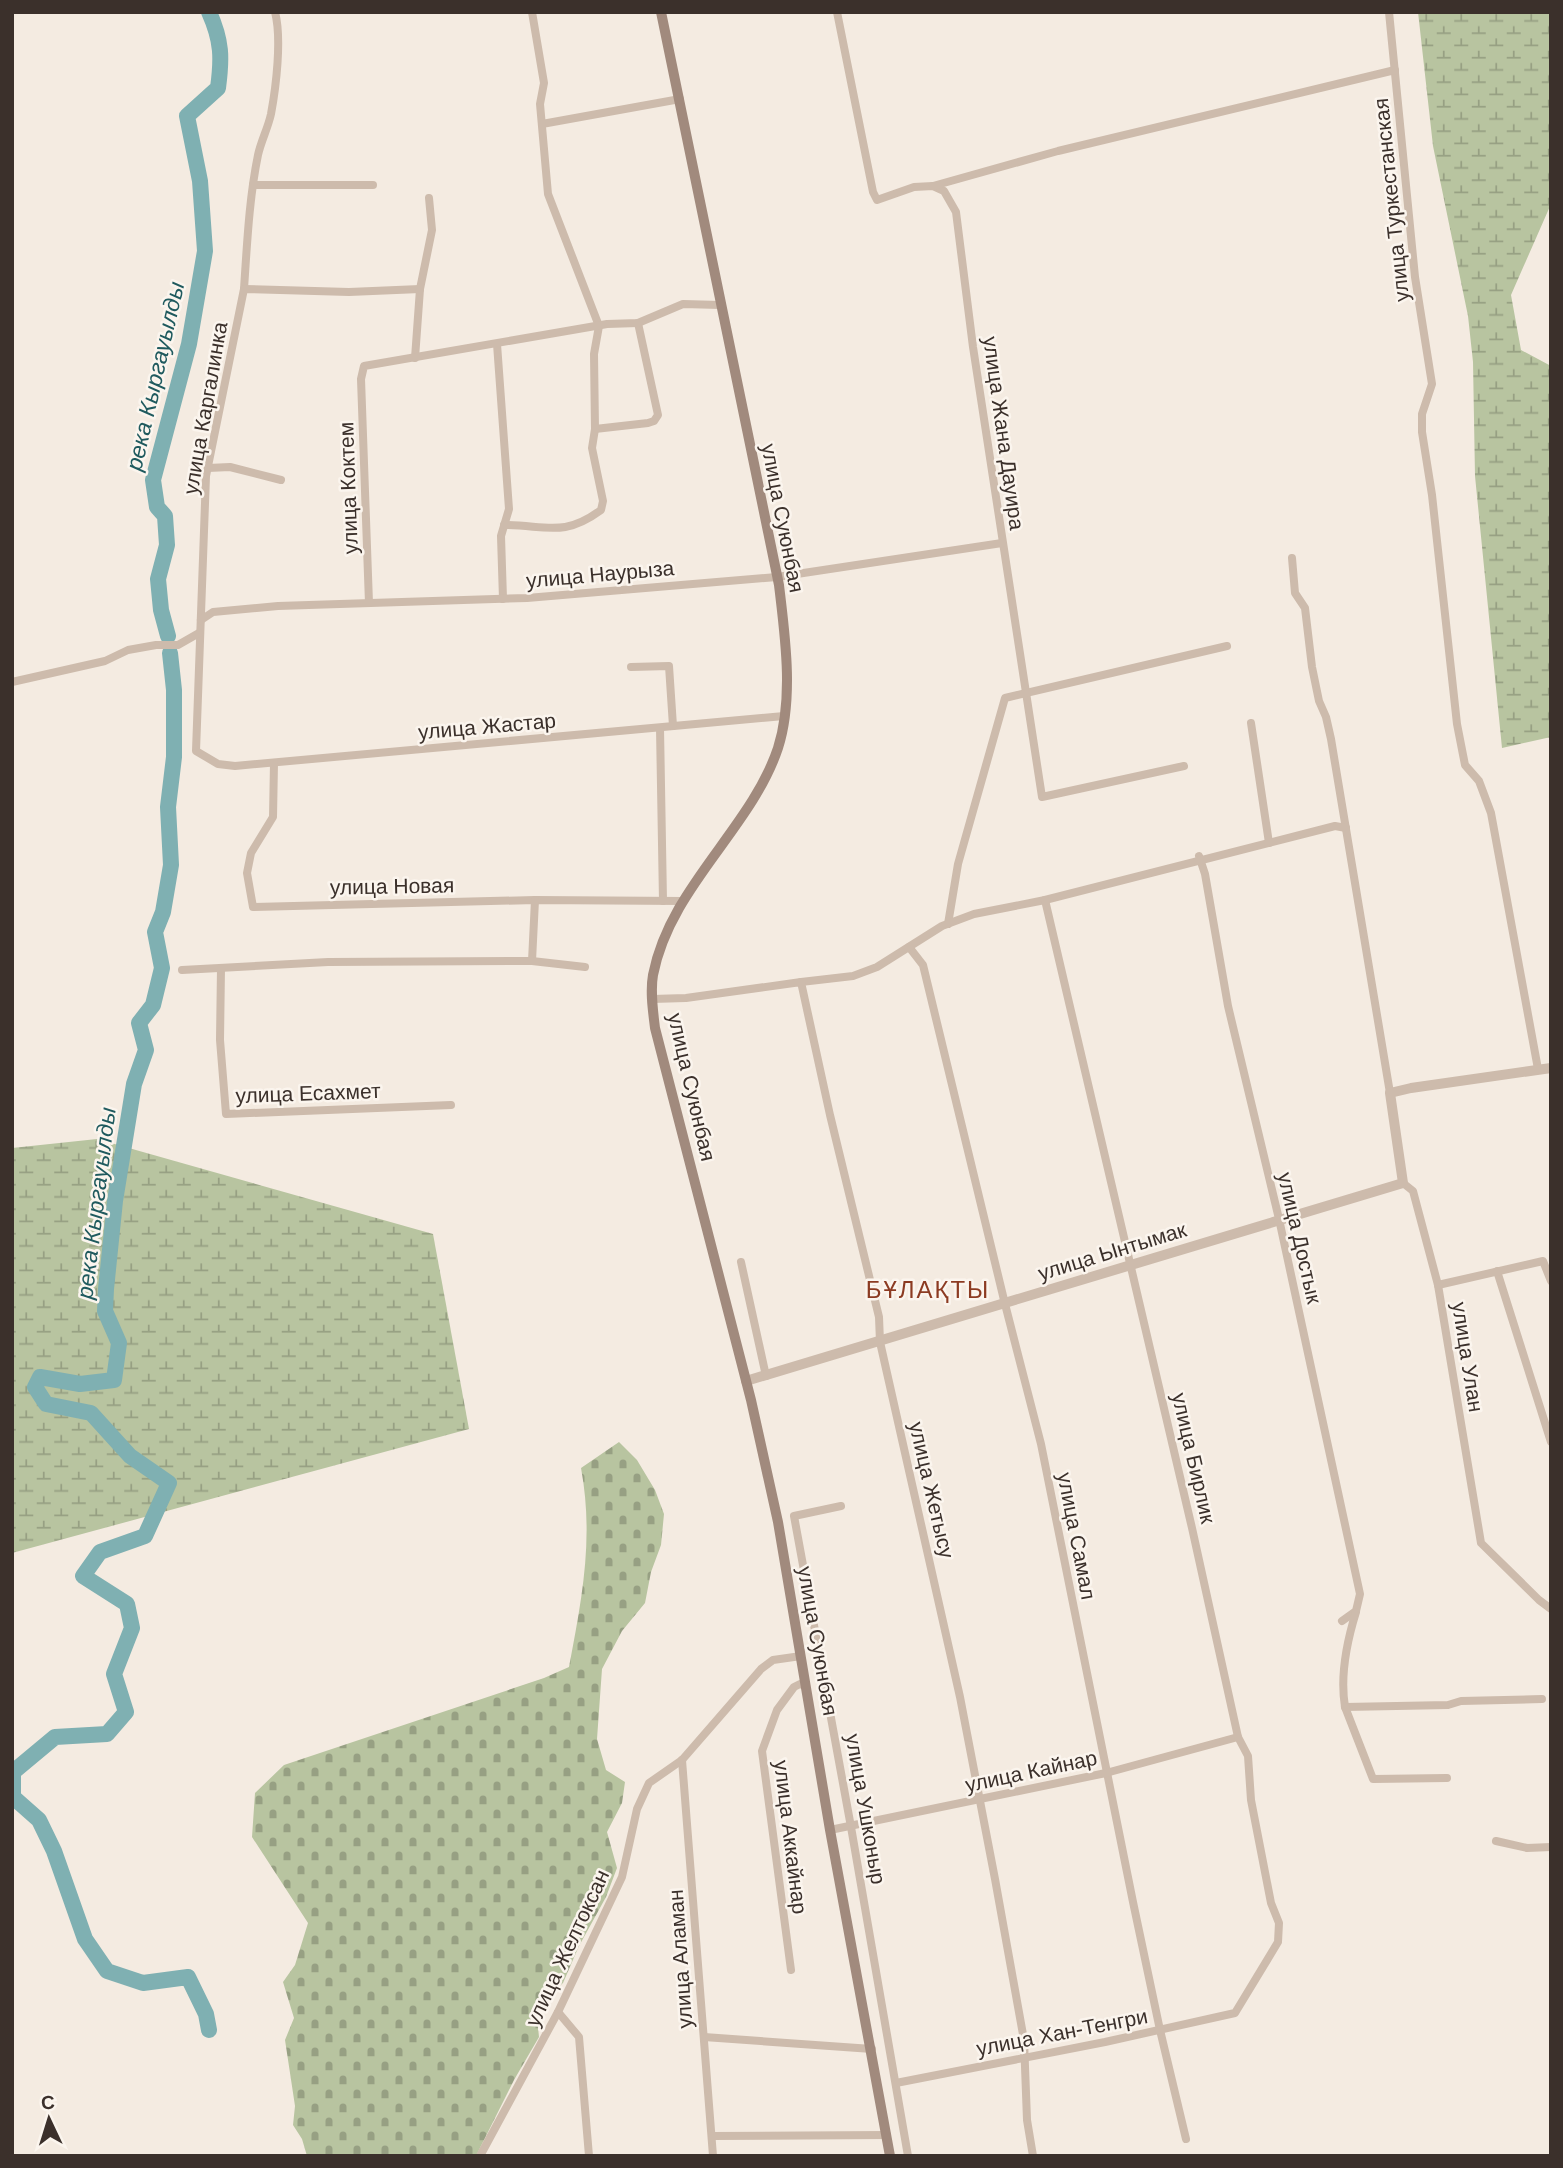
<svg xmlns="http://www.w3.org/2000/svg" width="1563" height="2168" font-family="Arial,sans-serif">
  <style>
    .wetland { fill: url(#wetland-marsh) }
    .cemetery { fill: url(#cemetery-stones) }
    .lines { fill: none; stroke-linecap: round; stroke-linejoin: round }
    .river { stroke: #7fb0b2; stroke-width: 16 }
    .minor { stroke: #cdbbac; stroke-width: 8 }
    .tertiary { stroke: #cdbbac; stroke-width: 10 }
    .secondary { stroke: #a18a7d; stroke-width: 10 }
    .labels { text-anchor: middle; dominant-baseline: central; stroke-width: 5; stroke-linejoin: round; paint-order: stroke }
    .street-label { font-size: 21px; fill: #3b302b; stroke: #fbf5ee }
    .water-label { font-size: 23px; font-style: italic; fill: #1f5a5e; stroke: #fbf5ee }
    .quarter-label { font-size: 24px; letter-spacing: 2px; fill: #8c3b22; stroke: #fbf5ee }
  </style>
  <defs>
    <pattern id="wetland-marsh" width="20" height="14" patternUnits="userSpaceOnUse" patternTransform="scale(1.75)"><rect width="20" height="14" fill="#b8c4a0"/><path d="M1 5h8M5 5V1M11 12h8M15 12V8" fill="none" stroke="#97a083"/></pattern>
    <pattern id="cemetery-stones" width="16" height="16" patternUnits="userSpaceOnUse" patternTransform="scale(1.75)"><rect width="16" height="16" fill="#b8c4a0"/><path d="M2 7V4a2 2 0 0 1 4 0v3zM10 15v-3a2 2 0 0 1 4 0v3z" fill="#97a083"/></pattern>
  </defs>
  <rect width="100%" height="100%" fill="#f4ebe1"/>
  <g class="wetland">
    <polygon points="1418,12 1551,12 1551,204 1511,295 1521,350 1551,366 1551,737 1502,748 1475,476 1473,362 1468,316 1433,146"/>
    <polygon points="97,1139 433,1234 469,1429 12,1553 12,1148"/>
  </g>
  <path class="cemetery" d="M619,1442L637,1460L655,1490L664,1514L661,1545L651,1572L645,1603L622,1631L602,1669L597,1739L606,1770L625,1782L622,1803L607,1832L617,1868L606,1897L579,1946L563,1983L536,2007L539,2037L514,2080L476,2156H307L302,2139L293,2125L295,2106L285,2040L294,2018L283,1982L295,1965L308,1923L252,1837L255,1793L284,1765L544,1678L569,1667C582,1598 594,1538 581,1468Z"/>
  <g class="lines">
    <g class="river">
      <path d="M168,636L161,610L158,579L167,545L165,516L157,507L153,480L189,344L205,251L200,181L187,116L218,88C222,58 222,41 209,12"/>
      <polyline points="170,653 174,690 174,757 168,807 171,865 163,912 155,932 162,968 153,1005 139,1023 146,1050 134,1084 115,1201 106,1289 105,1311 119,1343 114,1380 80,1384 40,1377 35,1387 46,1404 91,1413 130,1456 169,1483 145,1536 100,1552 83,1576 127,1604 132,1628 114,1674 126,1712 107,1734 55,1737 13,1772 13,1797 39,1820 54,1851 85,1939 107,1971 143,1983 188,1977 206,2014 209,2030"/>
    </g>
    <g class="minor">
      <polyline points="837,12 873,192 877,200 914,187 933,186 944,191 956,212 973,347 1042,797 1184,766"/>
      <polyline points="1389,12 1415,277 1432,384 1422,414 1422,432 1432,495 1457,724 1465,765 1479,781 1491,813 1538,1069"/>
      <polyline points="542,124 680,99"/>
      <polyline points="253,185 373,185"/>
      <polyline points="933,186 1058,151 1395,70"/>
      <path d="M244,289C247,245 249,199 258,155C261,141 268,128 271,114C276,87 282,39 275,12"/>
      <polyline points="420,289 349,292 244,289 206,476 196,751 218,764 235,766 784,716"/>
      <polyline points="497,344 509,509 501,536 503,599"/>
      <polyline points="415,358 420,289 432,230 429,198"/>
      <polyline points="595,429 648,423 654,421 658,415 638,323"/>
      <polyline points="208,468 230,467 281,480"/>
      <path d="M504,525C546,525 563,538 601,510L603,501L592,448L595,429L594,354L599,326L548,194L540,104L544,83L532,12"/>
      <polyline points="1292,558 1295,593 1305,608 1312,667 1319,701 1326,717 1331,739 1390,1093"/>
      <polyline points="369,603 361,379 364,366 607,324 638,323 683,304 720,305"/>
      <polyline points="201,620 213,612 278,606 527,598 777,577 1002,543"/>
      <polyline points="631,667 669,666 673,726"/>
      <polyline points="12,682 105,661 128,650 156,645 178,645 199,633"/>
      <polyline points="1251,723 1269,843"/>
      <polyline points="660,728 663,901"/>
      <polyline points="274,763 273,817 251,853 247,873 253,907 535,900 683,901"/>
      <polyline points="1199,856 1205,874 1228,1006 1279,1219 1360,1594 1356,1611 1342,1621"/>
      <polyline points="948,924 958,864 1005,698 1227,646"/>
      <polyline points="909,947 923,965 1005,1304 1041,1444 1133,1902 1160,2030 1186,2139"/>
      <polyline points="532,961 535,900"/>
      <polyline points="221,968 220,1040 226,1114 451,1105"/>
      <polyline points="182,970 328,962 532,961 585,967"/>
      <polyline points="801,982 853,976 877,967 942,926 974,914 1045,900 1335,826 1346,828"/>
      <polyline points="652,999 686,998 801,982 830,1115 879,1317 880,1342 960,1697 995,1879 1024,2040 1027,2120 1033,2156"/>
      <polyline points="1403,1183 1413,1191 1438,1285 1481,1543 1539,1600 1551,1609"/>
      <polyline points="741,1262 766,1376"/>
      <polyline points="1497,1271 1551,1442"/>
      <polyline points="1438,1285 1543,1261 1551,1281"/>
      <polyline points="841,1506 794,1516 851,1827 908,2156"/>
      <path d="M1356,1612C1347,1641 1340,1677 1345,1707L1448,1705L1461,1701L1542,1699"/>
      <polyline points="1345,1707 1373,1779 1447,1778"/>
      <polyline points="682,1760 713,2156"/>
      <polyline points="830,1830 1106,1773 1238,1737"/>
      <polyline points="1496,1841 1527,1848 1551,1847"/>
      <polyline points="791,1970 762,1751 777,1710 794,1687 800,1684 806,1686"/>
      <polyline points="558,2012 579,2037 589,2156"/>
      <polyline points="704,2037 872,2049"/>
      <polyline points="896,2083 1105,2042 1235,2013 1278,1942 1279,1923 1271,1903 1251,1800 1248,1756 1238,1737 1192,1528 1045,900"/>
      <polyline points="712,2136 887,2135"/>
      <polyline points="480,2156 558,2012 622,1877 637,1809 649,1783 682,1760 761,1669 773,1660 801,1656"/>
    </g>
    <polyline class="tertiary" points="746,1381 1403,1183 1390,1093 1411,1088 1551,1068"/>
    <path class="secondary" d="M661,12L779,585C785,636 794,698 778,748C751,829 670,887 653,975C650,992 653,1011 655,1028L751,1400L778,1522L830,1830L890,2156"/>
  </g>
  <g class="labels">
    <g class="street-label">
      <text transform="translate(1391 200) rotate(-96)">улица Туркестанская</text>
      <text transform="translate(205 408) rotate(-80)">улица Каргалинка</text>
      <text transform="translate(1004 433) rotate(82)">улица Жана Дауира</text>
      <text transform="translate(348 488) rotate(-92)">улица Коктем</text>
      <text transform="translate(783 518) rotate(79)">улица Суюнбая</text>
      <text transform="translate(600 574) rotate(-5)">улица Наурыза</text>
      <text transform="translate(487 726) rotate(-5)">улица Жастар</text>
      <text transform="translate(392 886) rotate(-1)">улица Новая</text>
      <text transform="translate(692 1087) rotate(77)">улица Суюнбая</text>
      <text transform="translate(308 1093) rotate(-2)">улица Есахмет</text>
      <text transform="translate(1300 1238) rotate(77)">улица Достык</text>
      <text transform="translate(1112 1251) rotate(-17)">улица Ынтымак</text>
      <text transform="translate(1468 1357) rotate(81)">улица Улан</text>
      <text transform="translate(1194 1458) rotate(77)">улица Бирлик</text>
      <text transform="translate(932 1490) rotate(77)">улица Жетысу</text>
      <text transform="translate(1077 1536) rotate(79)">улица Самал</text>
      <text transform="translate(818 1641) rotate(80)">улица Суюнбая</text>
      <text transform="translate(1031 1771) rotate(-12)">улица Кайнар</text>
      <text transform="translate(866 1809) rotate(80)">улица Ушконыр</text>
      <text transform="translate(791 1837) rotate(83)">улица Аккайнар</text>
      <text transform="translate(567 1948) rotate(-65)">улица Желтоксан</text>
      <text transform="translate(680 1959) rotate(-94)">улица Аламан</text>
      <text transform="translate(1062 2032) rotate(-11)">улица Хан-Тенгри</text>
    </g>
    <g class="water-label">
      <text transform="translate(155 376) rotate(-77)">река Кыргауылды</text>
      <text transform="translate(96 1203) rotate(-83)">река Кыргауылды</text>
    </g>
    <g class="quarter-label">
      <text x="928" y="1289">БҰЛАҚТЫ</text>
    </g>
  </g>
  <rect width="1563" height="2168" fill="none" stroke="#3b302b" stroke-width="28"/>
  <g transform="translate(49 2119) rotate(356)" stroke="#fbf5ee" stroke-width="5" paint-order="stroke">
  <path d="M0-5L12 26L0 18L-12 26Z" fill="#3b302b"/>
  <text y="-10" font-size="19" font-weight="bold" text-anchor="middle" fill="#3b302b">С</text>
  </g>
</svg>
